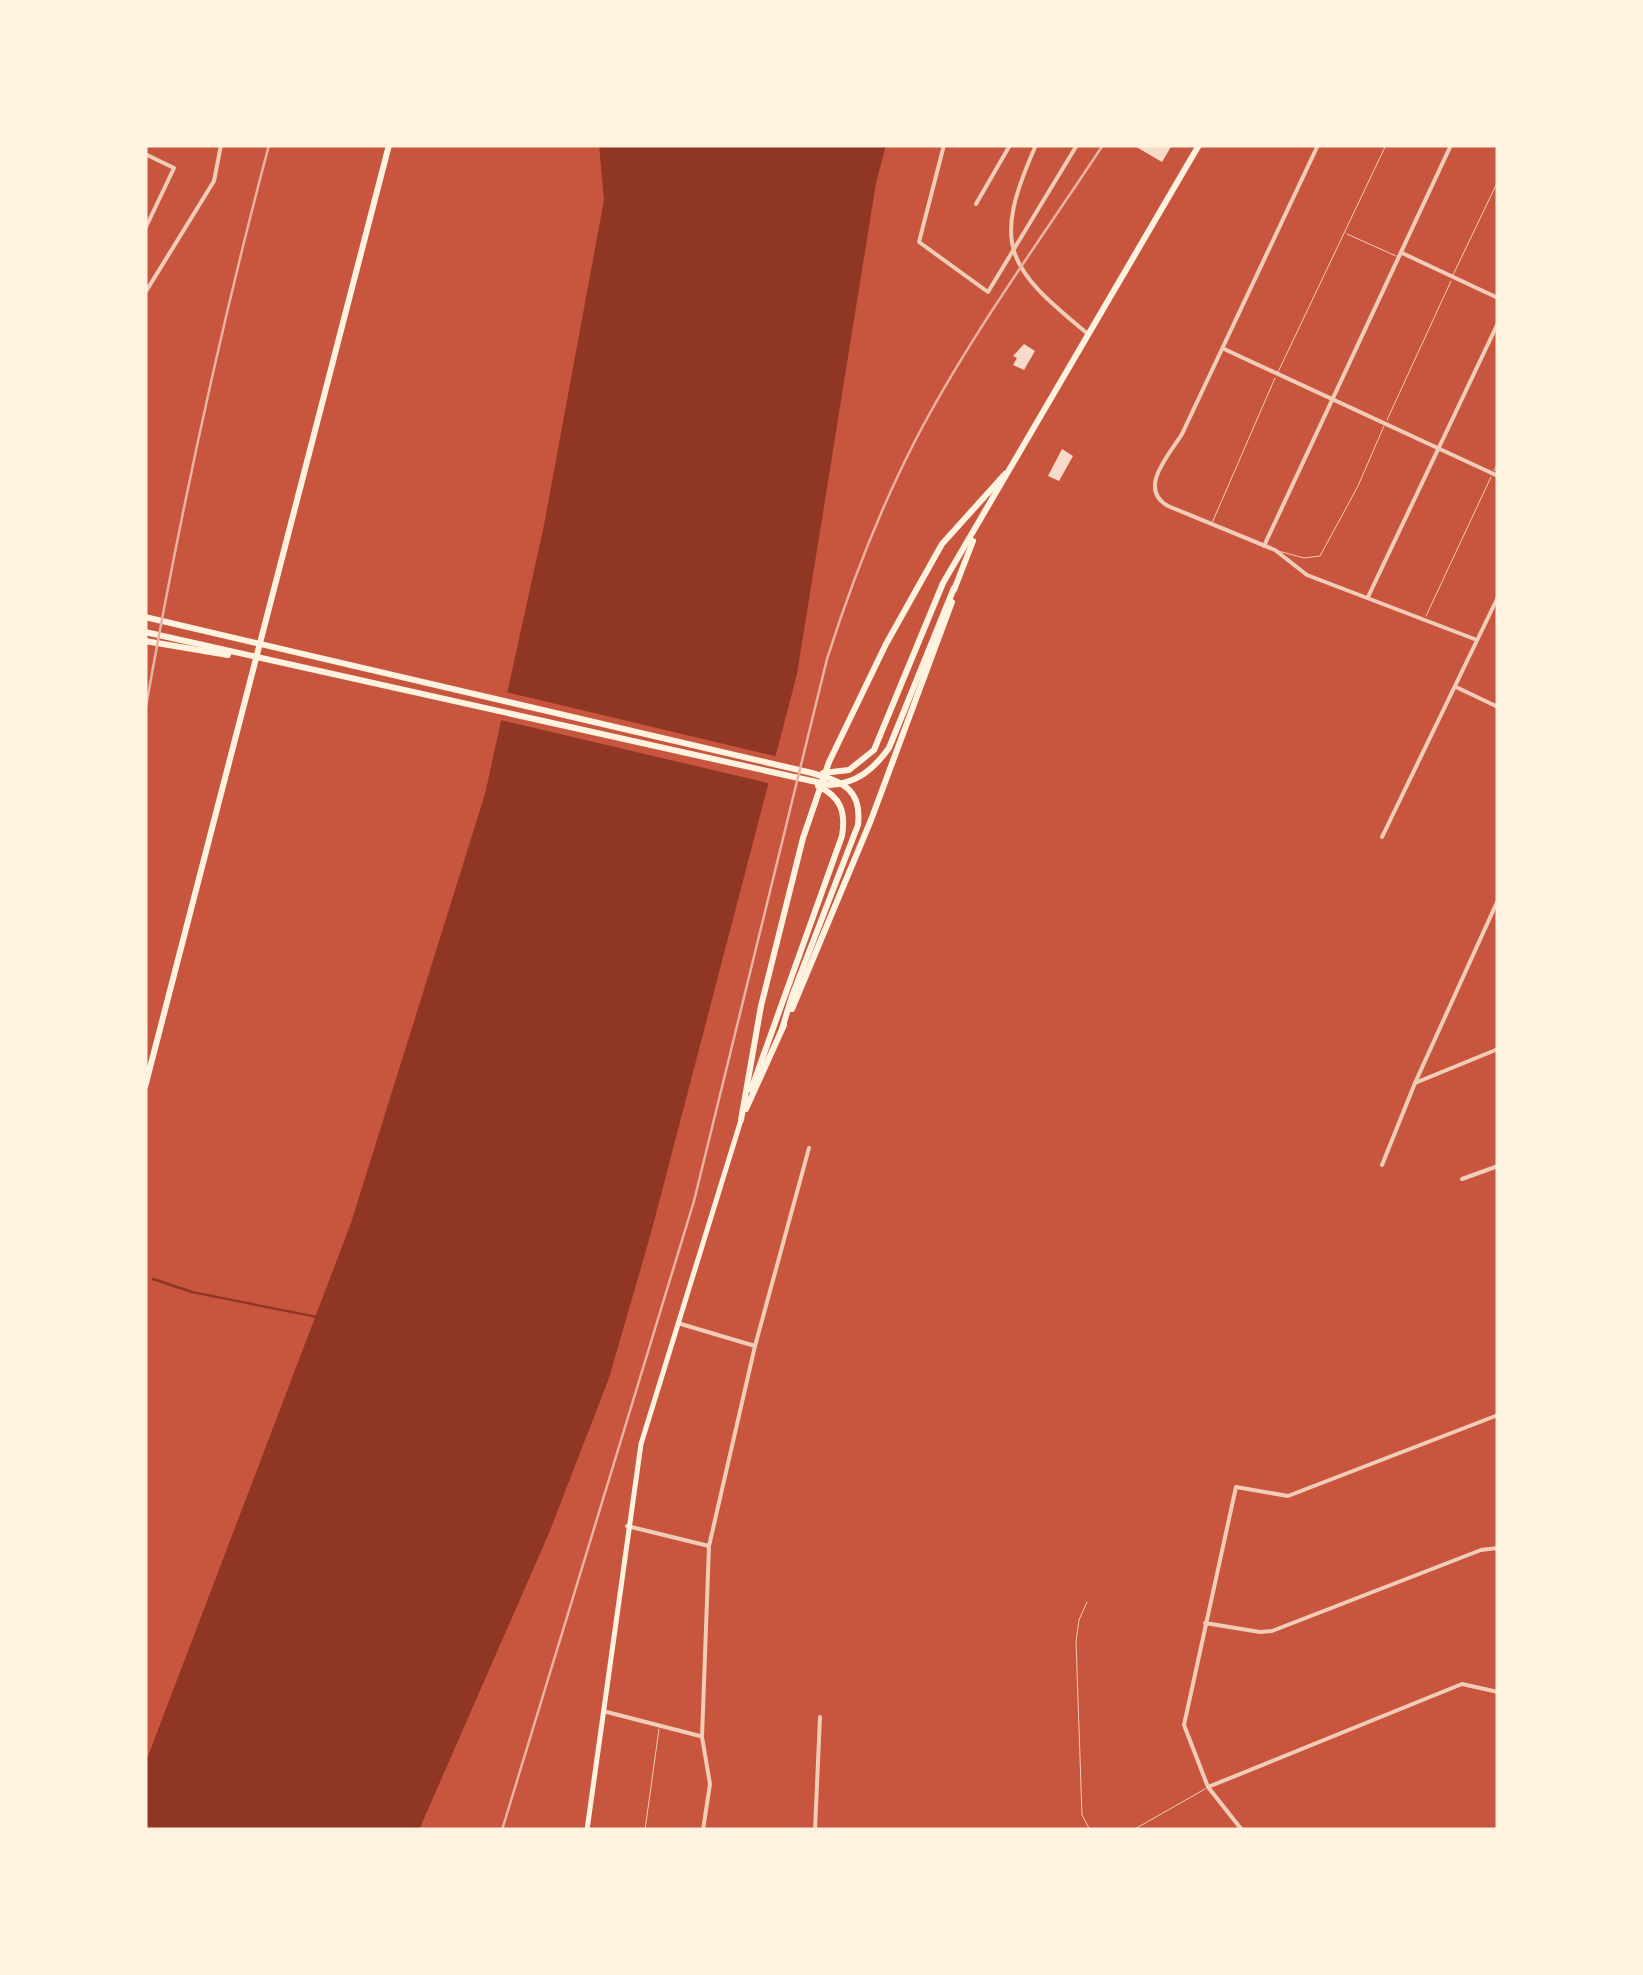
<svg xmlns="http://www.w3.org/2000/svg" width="1643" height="1975" font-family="'DejaVu Sans',sans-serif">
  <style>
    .water { fill: #8f3625 }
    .pier { fill: #c8553d }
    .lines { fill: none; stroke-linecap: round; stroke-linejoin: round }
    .stream { stroke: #8f3625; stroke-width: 2.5 }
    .building { fill: #f7dbc8 }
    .service { stroke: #f1ccb7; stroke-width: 1 }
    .minor { stroke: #f1ccb7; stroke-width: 4 }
    .secondary { stroke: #fff3e0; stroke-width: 5 }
    .primary { stroke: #fff3e0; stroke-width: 6 }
    .rail { stroke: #e9b49f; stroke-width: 2.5 }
  </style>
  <rect width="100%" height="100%" fill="#c8553d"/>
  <polygon class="water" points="599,145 886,145 876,183 797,674 651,1233 609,1378 549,1533 419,1830 145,1830 145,1764 351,1223 485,794 544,525 604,200"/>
  <polygon class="pier" points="502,691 779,757 772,784 496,719"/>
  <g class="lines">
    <polyline class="stream" points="153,1279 192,1292 317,1317"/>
  </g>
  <g class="building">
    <polygon points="1133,145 1172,145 1162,162"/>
    <polygon points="1024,344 1035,351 1024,370 1013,365 1017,358 1013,356"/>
    <polygon points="1062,449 1073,456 1059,481 1048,476"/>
  </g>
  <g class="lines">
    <g class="service">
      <polyline points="1347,234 1396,256"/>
      <polyline points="1453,275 1498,181"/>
      <polyline points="1278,372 1386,145"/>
      <polyline points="1387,420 1451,281"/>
      <polyline points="1494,471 1498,462"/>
      <polyline points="1212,523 1275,378"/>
      <polyline points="1278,551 1304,558 1320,556 1358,486 1384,426"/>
      <polyline points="1426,616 1491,477"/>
      <polyline points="1087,1602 1079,1620 1076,1641 1082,1815 1090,1830"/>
      <polyline points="645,1830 659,1729"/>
      <polyline points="1133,1830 1205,1789"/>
    </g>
    <g class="minor">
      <polyline points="944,145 919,242 988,292 1077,145"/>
      <path d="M1036,145C991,246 1006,267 1088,334"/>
      <path d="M1318,145L1182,434C1169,455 1137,489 1168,506L1275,550L1307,575L1477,640"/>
      <polyline points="145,154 174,168 145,229"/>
      <polyline points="976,204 1010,145"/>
      <polyline points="1402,253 1498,298"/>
      <polyline points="145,293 214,181 221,145"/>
      <polyline points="1224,349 1498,476"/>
      <polyline points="1264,546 1451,145"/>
      <polyline points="1368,597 1498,323"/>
      <polyline points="1456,687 1498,707"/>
      <polyline points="1382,837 1498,597"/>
      <polyline points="1415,1083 1498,1049"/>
      <polyline points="1382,1165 1415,1083 1498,900"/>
      <polyline points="1462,1179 1498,1166"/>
      <polyline points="681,1324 755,1346"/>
      <polyline points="627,1526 709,1546"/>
      <polyline points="1205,1623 1260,1632 1272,1631 1481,1550 1498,1548"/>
      <polyline points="603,1711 700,1736"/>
      <polyline points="1208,1787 1462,1684 1498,1692"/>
      <polyline points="703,1830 710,1784 702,1737 709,1546 755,1346 809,1148"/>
      <polyline points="815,1830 820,1717"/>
      <polyline points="1242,1830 1208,1787 1184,1725 1236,1487 1288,1496 1498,1415"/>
    </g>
    <polyline class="secondary" points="587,1830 641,1444 741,1120"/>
    <g class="primary">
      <polyline points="954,590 973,541"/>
      <path d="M145,617L812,773C843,782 862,789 858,825L792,996L782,1029"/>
      <path d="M145,632L830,785C857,783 873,770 889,748L954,588"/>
      <polyline points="145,641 228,655"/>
      <polyline points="823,773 849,770 874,750 943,583 1199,145"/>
      <polyline points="792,1009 871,820 952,602"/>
      <polyline points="145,1087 389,145"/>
      <path d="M751,1090L842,836C846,812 841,797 818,786"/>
      <polyline points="746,1109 784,1025"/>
      <polyline points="741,1120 761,1006 803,838 829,762 886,644 942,544 1005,474"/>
    </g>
    <g class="rail">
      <path d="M145,712C179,520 219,333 269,145"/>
      <path d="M502,1830L694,1201L827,659C851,584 879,511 915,441C969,337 1039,242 1103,145"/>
    </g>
  </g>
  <rect width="1643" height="1975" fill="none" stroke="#fff3e0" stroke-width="295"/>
</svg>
